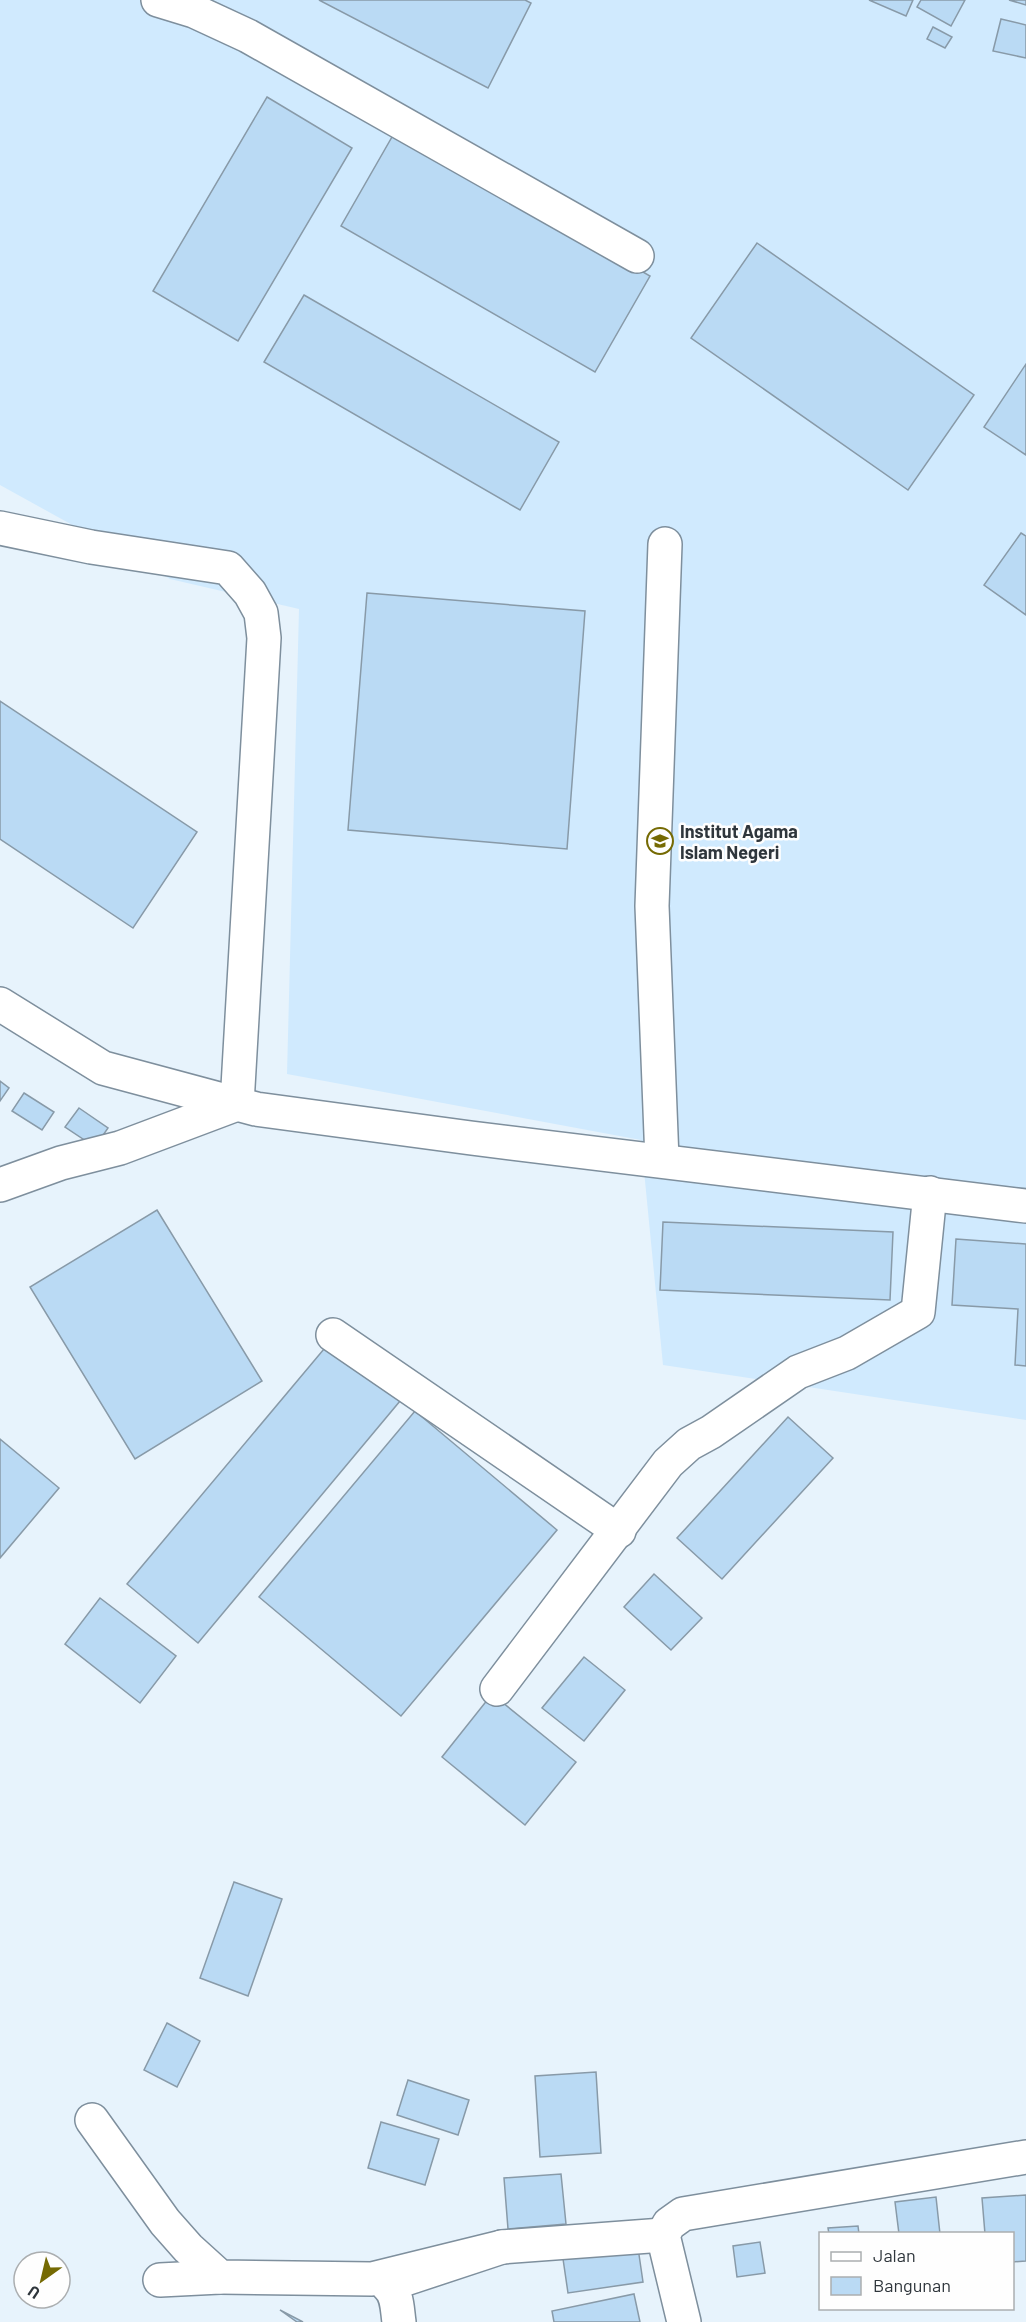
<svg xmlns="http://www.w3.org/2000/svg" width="1026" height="2322" font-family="Barlow,sans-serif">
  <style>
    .built { fill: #d0eafe }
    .building { fill: #badaf4; stroke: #889aa8; stroke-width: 1.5 }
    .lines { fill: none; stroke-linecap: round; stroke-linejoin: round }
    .minor-casing { stroke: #7e8f9d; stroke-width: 36 }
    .minor { stroke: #fff; stroke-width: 33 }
    .labels { text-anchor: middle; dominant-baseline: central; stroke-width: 5; stroke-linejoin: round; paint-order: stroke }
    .poi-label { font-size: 18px; font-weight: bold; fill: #2f363c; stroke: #fefefe; text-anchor: start }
  </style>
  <rect width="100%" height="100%" fill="#e7f3fc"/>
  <polygon class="built" points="0,0 1026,0 1026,1420 663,1365 641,1140 287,1074 299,609 170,579 0,485"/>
  <g class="building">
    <polygon points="319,0 525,0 531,3 488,88"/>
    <polygon points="869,0 913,0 906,16"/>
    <polygon points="921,0 965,0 951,26 917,7"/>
    <polygon points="1009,0 1026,0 1026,5"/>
    <polygon points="1001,19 1026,25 1026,58 993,51"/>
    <polygon points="933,27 952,37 945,48 927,39"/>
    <polygon points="267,97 352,148 238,341 153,291"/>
    <polygon points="396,130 650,276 595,372 341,226"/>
    <polygon points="757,243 974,395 908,490 691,338"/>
    <polygon points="304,295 559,442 520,510 264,362"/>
    <polygon points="1026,364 1026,455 984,427"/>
    <polygon points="1021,533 1026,536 1026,615 984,585"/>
    <polygon points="367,593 585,611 567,849 348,830"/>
    <polygon points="0,701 197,832 133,928 0,839"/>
    <polygon points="0,1081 9,1088 0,1101"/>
    <polygon points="24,1093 54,1112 42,1130 12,1111"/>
    <polygon points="79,1108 108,1128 95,1147 65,1127"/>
    <polygon points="157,1210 262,1381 135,1459 30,1287"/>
    <polygon points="663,1222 893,1232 890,1300 660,1290"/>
    <polygon points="956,1239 1026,1244 1026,1366 1015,1365 1018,1309 952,1305"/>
    <polygon points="329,1343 400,1401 198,1643 127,1584"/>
    <polygon points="415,1411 557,1530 401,1716 259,1597"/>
    <polygon points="788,1417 833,1458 722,1579 677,1538"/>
    <polygon points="0,1439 59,1488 0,1558"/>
    <polygon points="654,1574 702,1618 671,1650 624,1607"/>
    <polygon points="100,1598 176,1656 140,1703 65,1644"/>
    <polygon points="584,1657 625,1690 584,1741 542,1708"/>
    <polygon points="492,1694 576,1762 525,1825 442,1757"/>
    <polygon points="234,1882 282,1899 248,1996 200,1978"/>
    <polygon points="167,2023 200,2041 177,2087 144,2070"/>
    <polygon points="596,2072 601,2153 540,2157 535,2076"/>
    <polygon points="408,2080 469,2100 458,2135 397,2115"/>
    <polygon points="381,2122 439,2139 425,2185 368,2168"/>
    <polygon points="561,2174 566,2224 508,2229 504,2178"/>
    <polygon points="1026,2195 1026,2261 1012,2262 1012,2234 985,2234 982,2198"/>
    <polygon points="936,2197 940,2234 899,2234 895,2202"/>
    <polygon points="858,2226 859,2234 829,2234 828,2228"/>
    <polygon points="637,2241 643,2282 568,2293 562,2252"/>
    <polygon points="760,2242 765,2273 737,2277 733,2246"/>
    <polygon points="634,2294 640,2322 554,2322 552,2311"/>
    <polygon points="280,2310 303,2322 297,2322"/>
  </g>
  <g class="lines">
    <defs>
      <g id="minor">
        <polyline points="158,0 194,11 248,36 637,256"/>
        <polyline points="0,528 91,547 228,568 250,593 261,613 264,638 237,1104"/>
        <polyline points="0,1004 103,1068 256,1109 471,1138 1026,1206"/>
        <polyline points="662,1160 652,906 665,544"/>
        <polyline points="0,1185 61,1163 120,1148 237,1104"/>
        <polyline points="333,1335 619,1531"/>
        <polyline points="497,1689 668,1463 689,1444 711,1432 798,1372 847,1353 918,1312 930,1193"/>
        <path d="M92,2120L165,2222L188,2248L220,2277L372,2279L502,2247L387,2285C398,2294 397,2309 399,2322"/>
        <polyline points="502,2247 663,2235"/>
        <polyline points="160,2280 220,2277"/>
        <polyline points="684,2322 663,2235 669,2224 683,2214 1026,2157"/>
      </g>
    </defs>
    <use href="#minor" class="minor-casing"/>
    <use href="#minor" class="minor"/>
  </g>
  <defs>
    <symbol id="university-ring" viewBox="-11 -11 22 22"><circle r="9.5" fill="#fefefe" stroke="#756a03" stroke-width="1.5"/><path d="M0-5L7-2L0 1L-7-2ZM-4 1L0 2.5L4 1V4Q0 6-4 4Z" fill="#756a03"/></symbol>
  </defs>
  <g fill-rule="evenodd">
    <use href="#university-ring" x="645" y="826" width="30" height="30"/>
  </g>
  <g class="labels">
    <g class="poi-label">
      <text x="680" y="831">Institut Agama<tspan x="680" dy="21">Islam Negeri</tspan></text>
    </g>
  </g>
  <rect x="819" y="2232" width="195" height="78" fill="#fefefe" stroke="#abaeb0" stroke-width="1.5"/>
  <rect x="831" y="2252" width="30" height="9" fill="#ffffff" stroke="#abaeb0" stroke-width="1.5"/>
  <text x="873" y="2262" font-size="18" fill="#2f363c">Jalan</text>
  <rect x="831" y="2277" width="30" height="18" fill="#badaf4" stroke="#abaeb0" stroke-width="1.5"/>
  <text x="873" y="2292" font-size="18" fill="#2f363c">Bangunan</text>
  <g transform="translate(42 2280) rotate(214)"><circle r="28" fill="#fefefe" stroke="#abaeb0" stroke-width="1.5"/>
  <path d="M0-4.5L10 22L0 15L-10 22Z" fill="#756a03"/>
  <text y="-9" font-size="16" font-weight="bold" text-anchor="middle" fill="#2f363c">U</text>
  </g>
</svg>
